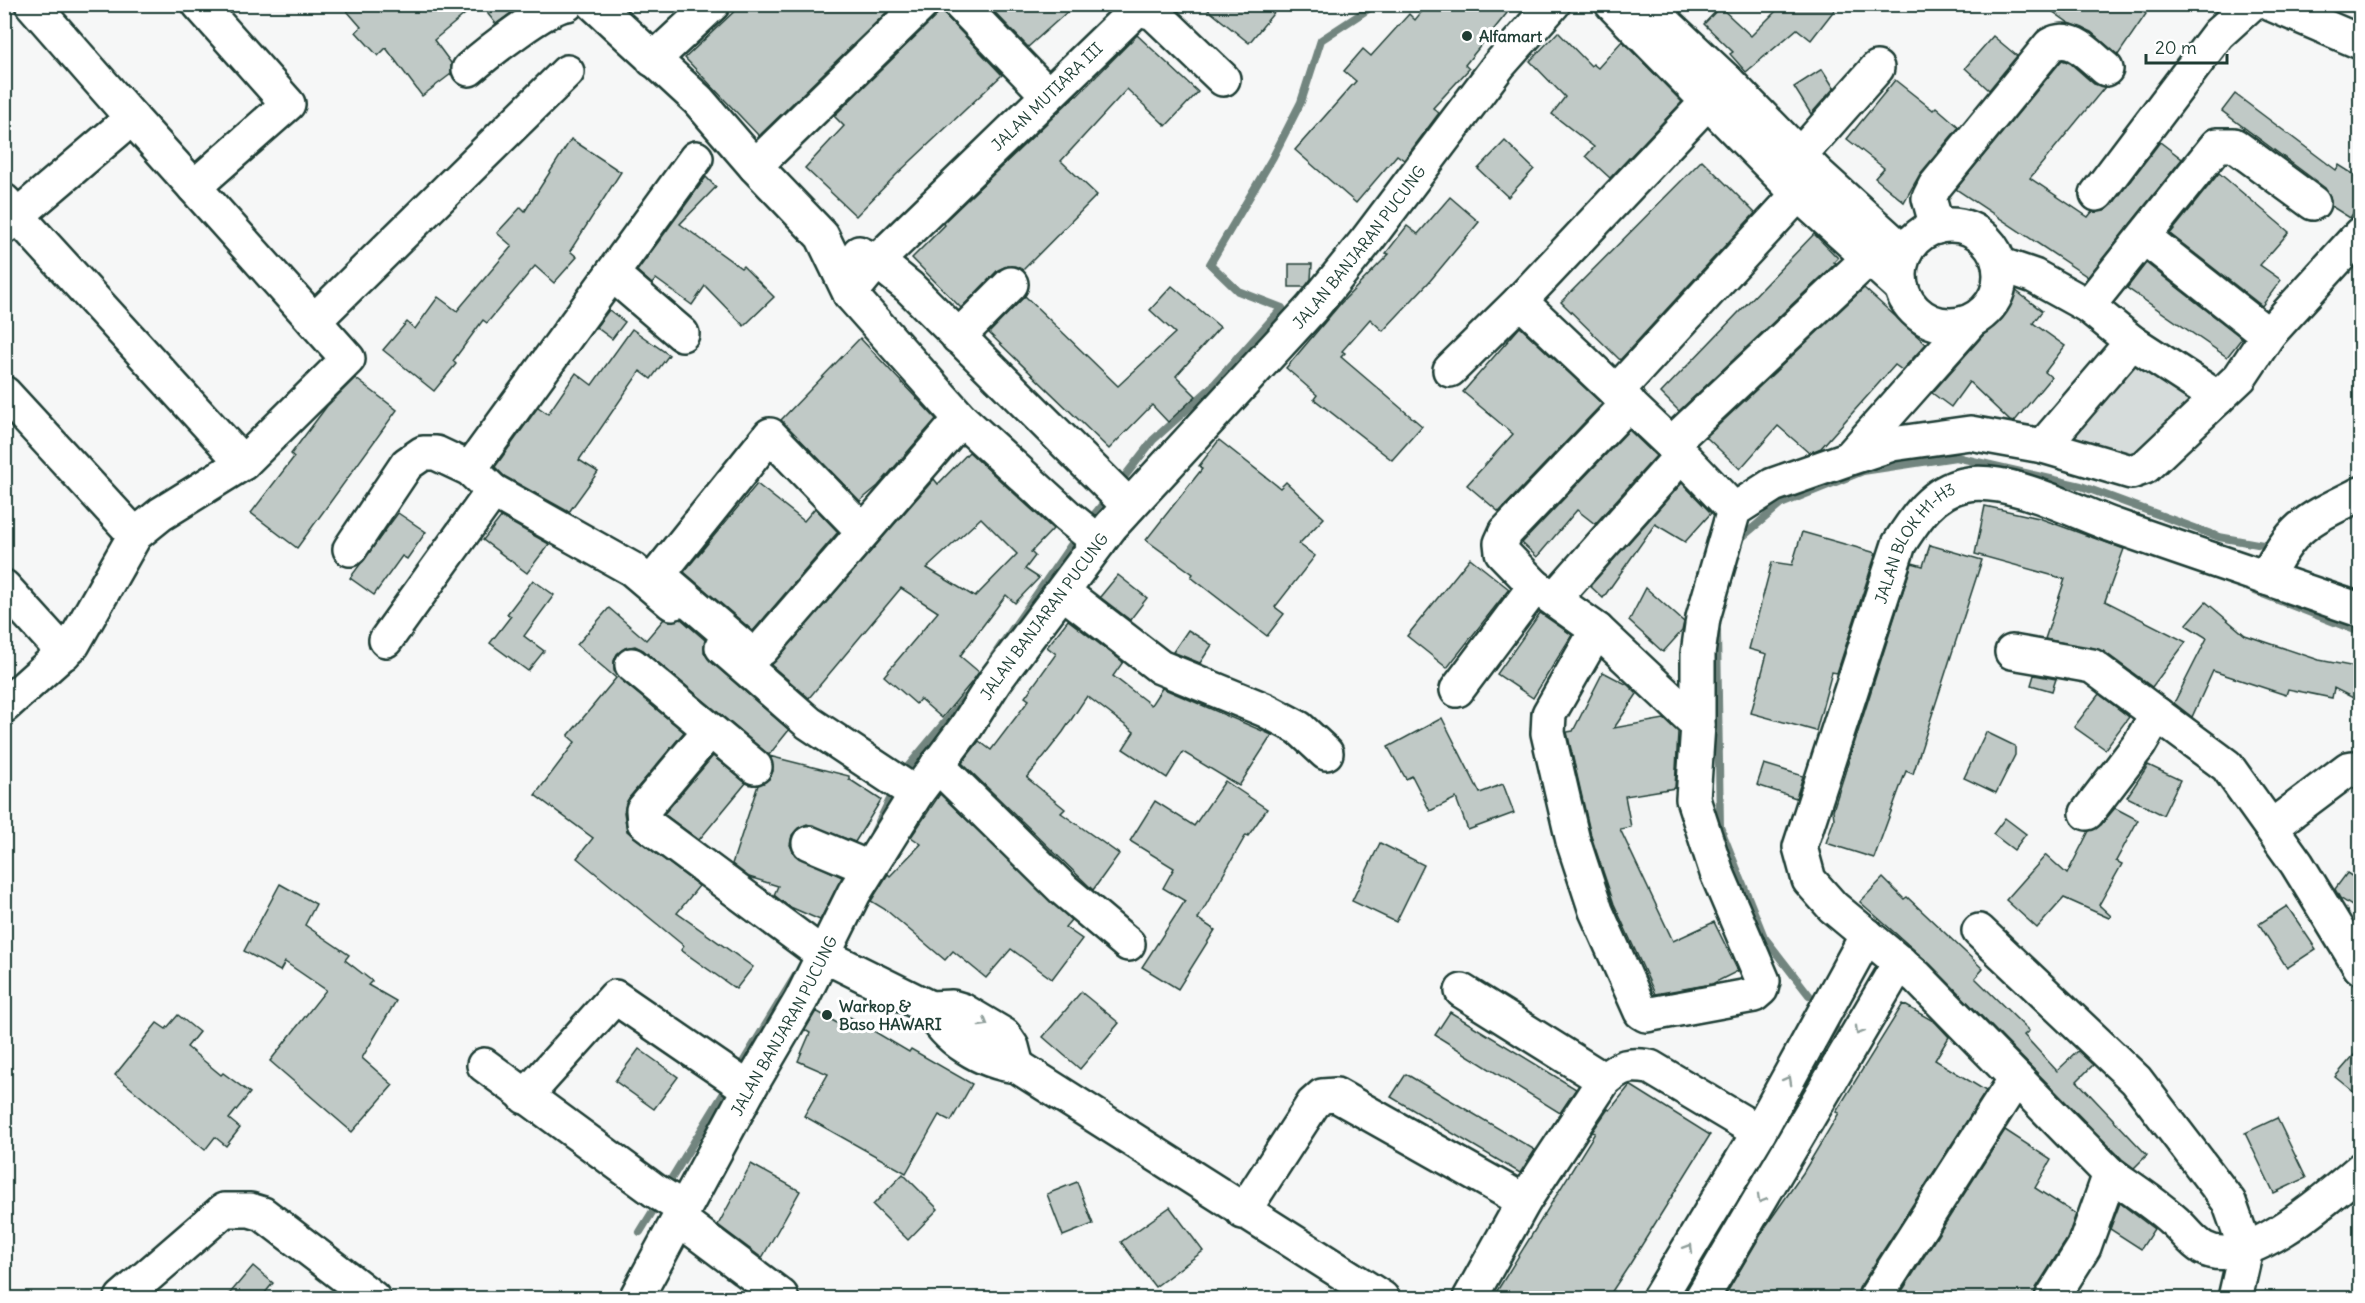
<svg xmlns="http://www.w3.org/2000/svg" width="2365" height="1303" font-family="Delius,sans-serif">
  <style>
    .green { fill: #d6dcdb; stroke: #7a8c88; stroke-width: 1.5 }
    .lines { fill: none; stroke-linecap: round; stroke-linejoin: round }
    .stream { stroke: #72857f; stroke-width: 8 }
    .building { fill: #c0c9c6; stroke: #1f3d34; stroke-width: 1.5; fill-rule: evenodd }
    .minor-casing { stroke: #1f3d34; stroke-width: 38 }
    .minor { stroke: #fff; stroke-width: 33 }
    .oneway { stroke: #8f9e9a }
    .poi-dot { fill: #1f3d34; stroke: #fff; stroke-width: 2 }
    .labels { text-anchor: middle; dominant-baseline: central; stroke-width: 6; stroke-linejoin: round; paint-order: stroke }
    .poi-label { font-size: 16px; font-weight: bold; fill: #1f3d34; stroke: #fff; text-anchor: start }
    .street-label { font-size: 16px; fill: #1f3d34; stroke: #fff }
  </style>
  <rect width="100%" height="100%" fill="#f6f7f7"/>
  <filter id="ink" filterUnits="userSpaceOnUse"><feTurbulence type="fractalNoise" baseFrequency=".0167" numOctaves="2"/><feDisplacementMap in="SourceGraphic" scale="12" xChannelSelector="R" yChannelSelector="G"/><feConvolveMatrix kernelMatrix="1 2 1 2 8 2 1 2 1" color-interpolation-filters="sRGB"/></filter>
  <g filter="url(#ink)">
    <polygon class="green" points="2132,342 2218,398 2145,467 2043,446"/>
    <g class="lines">
      <g class="stream">
        <polyline points="1118,485 1153,440 1211,388 1282,308 1238,291 1210,264 1273,157 1301,102 1321,40 1376,4"/>
        <polyline points="1086,525 1110,495"/>
        <polyline points="1739,543 1741,538 1781,504 1863,471 1956,457 2081,486 2219,537 2263,545"/>
        <polyline points="2255,591 2360,632"/>
        <polyline points="1717,631 1720,827 1764,937 1809,995"/>
        <polyline points="993,657 1078,535"/>
        <polyline points="901,775 965,698"/>
        <polyline points="874,832 896,787"/>
        <polyline points="737,1072 796,975"/>
        <polyline points="1805,1080 1838,1032 1835,1028"/>
        <polyline points="665,1189 730,1083"/>
        <polyline points="640,1232 659,1201"/>
      </g>
    </g>
    <g class="building">
      <polygon points="341,4 477,4 434,40 451,63 451,74 422,96 386,48 378,56 356,32 361,27"/>
      <polygon points="499,4 523,4 496,24 488,14"/>
      <polygon points="742,4 895,4 759,136 685,58"/>
      <polygon points="940,4 947,17 1002,75 896,175 856,216 805,168 844,126 834,116 935,17"/>
      <polygon points="987,4 1076,4 1028,47"/>
      <polygon points="1201,4 1281,4 1249,43"/>
      <polygon points="1428,4 1496,4 1507,13 1465,65 1469,69 1433,108 1439,113 1404,160 1397,155 1356,203 1295,150 1356,81 1344,71 1363,49 1371,56 1409,14 1415,20"/>
      <polygon points="1783,4 1839,4 1811,40 1797,29 1746,72 1730,54 1733,52 1704,24 1720,7 1751,36"/>
      <polygon points="2042,4 2132,4 2146,14 2118,55 2091,32 2069,23"/>
      <polygon points="1558,32 1591,66 1593,64 1598,68 1622,41 1682,102 1610,178 1586,156 1594,147 1552,114 1565,97 1530,61"/>
      <polygon points="1137,35 1198,92 1166,126 1127,89 1061,161 1097,195 1023,270 1007,266 998,270 961,308 912,258 945,225 943,223 1076,95 1077,96"/>
      <polygon points="1993,36 2017,56 1989,90 1965,68"/>
      <polygon points="2062,60 2070,63 2094,84 2105,87 2030,178 2088,217 2092,212 2104,211 2112,205 2160,142 2182,159 2088,277 1956,189"/>
      <polygon points="1822,69 1834,88 1811,114 1794,87"/>
      <polygon points="1895,80 1933,110 1936,107 1959,127 1920,174 1904,202 1875,178 1884,168 1847,139"/>
      <polygon points="2235,94 2336,170 2339,165 2361,179 2361,201 2350,218 2331,206 2330,196 2325,188 2222,111"/>
      <polygon points="571,139 621,172 570,251 577,257 554,283 535,266 487,323 483,320 453,361 456,364 434,391 383,350 407,322 415,329 438,297 457,311 512,246 497,233 521,207 525,211"/>
      <polygon points="1505,141 1534,169 1508,197 1478,169"/>
      <polygon points="1702,160 1755,213 1620,360 1561,302"/>
      <polygon points="2219,173 2289,232 2260,265 2281,280 2262,306 2170,234"/>
      <polygon points="706,177 716,187 680,224 741,268 743,266 774,297 744,326 705,286 692,305 656,279 652,284 637,271"/>
      <polygon points="1450,197 1479,222 1429,282 1383,331 1370,319 1342,351 1345,353 1341,357 1422,426 1392,460 1314,399 1317,395 1286,368 1341,303 1389,254 1386,253 1407,226 1418,234"/>
      <polygon points="1814,234 1838,258 1834,262 1836,263 1679,411 1661,393"/>
      <polygon points="2146,263 2242,338 2227,357 2127,288"/>
      <polygon points="1289,264 1312,264 1311,279 1305,287 1289,287"/>
      <polygon points="1172,286 1220,327 1176,376 1196,396 1168,422 1152,405 1109,449 989,333 1025,296 1118,386 1175,333 1150,310"/>
      <polygon points="1864,288 1926,344 1902,370 1895,365 1821,448 1809,453 1778,426 1740,469 1706,437"/>
      <polygon points="2015,290 2042,311 2033,323 2065,346 2045,372 2051,377 2014,422 2010,421 1969,382 1951,407 1932,393 1985,333 1989,324 1989,315 1994,319"/>
      <polygon points="609,310 625,322 612,339 596,327"/>
      <polygon points="1520,327 1602,404 1499,512 1467,485 1513,434 1463,392"/>
      <polygon points="632,329 669,355 651,379 640,371 579,460 598,472 569,512 504,476 495,467 538,407 548,414 576,373 592,385"/>
      <polygon points="860,338 936,419 878,486 860,501 781,420"/>
      <polygon points="355,378 397,410 297,548 251,513 294,457 291,454 327,406"/>
      <polygon points="1629,430 1656,456 1595,524 1577,510 1537,557 1522,543"/>
      <polygon points="1219,440 1280,488 1286,482 1324,518 1299,544 1315,556 1275,607 1284,614 1267,636 1191,577 1193,574 1146,540 1202,469 1199,466"/>
      <path d="M969,452L1053,529L1031,552L1035,556L1025,569L1039,578L1015,603L1006,595L960,656L979,672L971,683L942,718L920,699L916,704L884,676L938,612L901,588L809,698L771,665L934,479L938,484ZM981,518L1017,554L975,597L927,568Z"/>
      <polygon points="1682,483 1711,513 1685,542 1655,524 1603,598 1590,586"/>
      <polygon points="757,484 804,521 815,508 838,532 753,631 684,572"/>
      <polygon points="1985,506 2039,518 2124,549 2105,601 2186,642 2152,687 2103,651 2045,639 2065,579 1975,554"/>
      <polygon points="398,513 426,532 407,559 402,556 374,595 350,578"/>
      <polygon points="501,517 549,544 527,573 483,540"/>
      <polygon points="1802,532 1876,553 1837,673 1832,672 1816,731 1751,713 1767,654 1749,649 1772,562 1792,565"/>
      <polygon points="1930,545 1982,560 1913,774 1906,771 1874,858 1826,843 1834,819 1833,810 1912,563 1923,566"/>
      <polygon points="1470,558 1509,589 1447,668 1407,636"/>
      <polygon points="1118,575 1147,598 1130,620 1100,597"/>
      <polygon points="533,580 554,595 524,636 544,651 528,671 490,643 511,616 507,614"/>
      <polygon points="1646,588 1684,622 1682,631 1663,652 1629,621"/>
      <polygon points="2206,602 2245,635 2319,660 2361,668 2361,702 2334,688 2332,698 2288,689 2286,695 2213,671 2192,717 2174,703 2207,638 2186,625"/>
      <polygon points="609,608 646,640 664,619 669,621 681,619 705,640 704,652 710,661 789,730 769,755 643,650 635,646 625,648 617,654 614,661 614,671 620,679 684,732 629,798 624,812 627,831 699,886 677,913 753,967 736,989 681,950 684,946 577,858 593,838 535,795 575,742 568,736 616,678 577,645"/>
      <polygon points="1540,613 1572,635 1533,698 1497,674"/>
      <polygon points="1068,620 1123,662 1113,676 1151,705 1162,688 1272,735 1239,786 1183,752 1167,778 1123,749 1134,732 1087,696 1063,732 1027,778 1065,809 1061,813 1119,854 1093,890 962,763 979,741 991,750 1029,700 1025,697 1056,654 1047,647"/>
      <polygon points="1188,630 1212,645 1200,663 1173,652"/>
      <polygon points="1603,672 1628,685 1637,694 1614,728 1664,719 1678,732 1675,788 1625,796 1631,827 1620,829 1673,941 1714,922 1738,971 1712,984 1655,994 1614,904 1591,836 1567,732 1573,731"/>
      <polygon points="2034,675 2056,679 2052,691 2031,685"/>
      <polygon points="2099,694 2129,717 2105,749 2074,727"/>
      <polygon points="1442,718 1480,793 1503,784 1514,813 1468,830 1456,798 1430,811 1412,776 1406,779 1388,747"/>
      <polygon points="1986,732 2015,746 2015,755 1996,793 1964,778"/>
      <polygon points="713,756 746,783 699,840 664,814"/>
      <polygon points="769,756 849,776 849,779 881,800 855,842 807,824 798,828 792,835 790,845 795,855 842,877 820,920 788,906 774,895 778,886 749,877 732,864 758,785 769,779 773,771"/>
      <polygon points="1764,764 1803,776 1796,798 1757,785"/>
      <polygon points="2148,765 2180,780 2163,815 2127,797"/>
      <polygon points="1225,781 1267,809 1248,836 1246,835 1198,919 1215,930 1178,989 1142,967 1185,901 1163,888 1174,868 1130,841 1155,801 1194,826"/>
      <polygon points="940,794 1071,920 1065,927 1082,939 1052,979 1011,949 986,978 953,951 945,960 886,910 871,901 888,874 890,876 921,844 911,837"/>
      <polygon points="2115,808 2138,820 2116,861 2122,864 2099,905 2111,916 2109,918 2064,898 2037,928 2006,900 2046,855 2067,874 2089,831 2101,825"/>
      <polygon points="2005,818 2026,834 2014,850 1993,834"/>
      <polygon points="1380,843 1424,865 1396,922 1352,901"/>
      <polygon points="2347,873 2361,882 2361,912 2340,898 2335,889"/>
      <polygon points="1883,878 1904,899 1907,897 1983,969 1975,978 2029,1031 2024,1035 2057,1071 2078,1051 2093,1065 2077,1081 2147,1155 2134,1168 2122,1159 1930,964 1860,902"/>
      <polygon points="280,884 316,904 305,925 349,955 345,960 372,981 368,985 396,1001 362,1058 393,1085 352,1132 270,1061 326,990 285,962 280,971 244,951"/>
      <polygon points="2287,906 2316,949 2287,968 2259,924"/>
      <polygon points="1081,992 1119,1023 1080,1069 1043,1037"/>
      <polygon points="1903,1004 1935,1022 1949,1037 1935,1060 1986,1091 1859,1288 1856,1299 1723,1299 1766,1226 1803,1173 1839,1113 1836,1112"/>
      <polygon points="816,1011 844,1027 850,1017 909,1052 911,1049 972,1084 951,1121 939,1115 906,1173 804,1116 828,1074 798,1061 810,1033 805,1030"/>
      <polygon points="1450,1012 1576,1089 1560,1113 1435,1035"/>
      <polygon points="178,1015 199,1032 187,1047 221,1075 223,1073 250,1093 229,1119 240,1128 226,1146 215,1137 205,1150 115,1075 157,1023 166,1029"/>
      <polygon points="2361,1047 2361,1098 2335,1077"/>
      <polygon points="639,1049 678,1077 654,1109 615,1081"/>
      <polygon points="1406,1074 1535,1150 1520,1173 1391,1097"/>
      <polygon points="1630,1085 1710,1135 1630,1264 1607,1299 1492,1299 1595,1133 1592,1132 1608,1109 1610,1110"/>
      <polygon points="2277,1118 2306,1178 2274,1193 2245,1133"/>
      <polygon points="2005,1130 2051,1160 2035,1188 2076,1214 2067,1239 2036,1288 2033,1299 1897,1299"/>
      <polygon points="751,1164 800,1191 762,1258 718,1225"/>
      <polygon points="903,1174 938,1209 908,1240 873,1205"/>
      <polygon points="1077,1182 1093,1224 1063,1236 1047,1194"/>
      <polygon points="2120,1203 2154,1229 2141,1249 2110,1229"/>
      <polygon points="1170,1207 1203,1251 1155,1287 1121,1242"/>
      <polygon points="253,1266 273,1283 260,1299 225,1299"/>
    </g>
    <g class="lines">
      <defs>
        <g id="minor">
          <polyline points="594,4 698,100 755,166 822,236 850,294 961,419 1067,516 1099,542"/>
          <polyline points="960,4 1047,94"/>
          <polyline points="1612,4 1798,194 1901,287"/>
          <polyline points="1645,4 1727,81 1818,174 1905,253"/>
          <polyline points="2271,4 2360,42"/>
          <polyline points="653,60 713,4"/>
          <path d="M469,69C486,54 548,5 567,4"/>
          <polyline points="132,118 194,187"/>
          <polyline points="1799,156 1877,68"/>
          <polyline points="755,166 922,4"/>
          <polyline points="2097,194 2218,34 2251,4"/>
          <polyline points="4,201 243,463 348,359 194,187 288,104 199,4"/>
          <circle cx="1950" cy="275" r="50"/>
          <polyline points="4,227 132,118 32,4"/>
          <path d="M1937,227L1929,198L1935,186L2050,45C2071,32 2090,56 2106,69"/>
          <polyline points="2145,238 2268,335"/>
          <polyline points="859,253 877,261 909,287 1129,506"/>
          <polyline points="1999,264 2034,276 2088,306 2132,342 2218,398"/>
          <polyline points="612,274 682,334"/>
          <path id="s1" d="M850,294L877,261L1134,12L1143,10L1154,13L1223,79"/>
          <polyline points="1520,301 1671,444 1734,510"/>
          <polyline points="2088,306 2217,145 2234,145 2313,203"/>
          <polyline points="314,321 567,72"/>
          <polyline points="958,337 1011,284"/>
          <polyline points="1450,370 1520,301 1727,81"/>
          <polyline points="1616,392 1814,177"/>
          <polyline points="4,393 135,535"/>
          <polyline points="1629,403 1506,532 1501,543 1502,552 1535,586 1597,630 1698,725"/>
          <polyline points="1671,444 1870,257 1884,240"/>
          <polyline points="2043,446 2132,342"/>
          <polyline points="1851,456 1971,321"/>
          <polyline points="470,469 696,158"/>
          <polyline points="863,531 770,435 661,571 666,581 744,648 755,653 762,649 961,419"/>
          <polyline points="350,549 407,464 423,453 436,453 470,469 493,491 632,569 672,603"/>
          <path d="M2266,578C2293,524 2308,520 2360,494"/>
          <polyline points="4,587 64,653"/>
          <polyline points="1063,592 1160,667 1265,710 1299,728 1326,753"/>
          <polyline points="1554,599 1681,456"/>
          <polyline points="1597,630 1549,714 1548,733 1573,841 1596,911 1641,1012 1646,1015 1754,995 1761,989 1763,981 1717,873 1693,799 1698,725 1698,654 1703,618 1734,510 1773,485 1850,458 1892,444 1970,433 2043,446 2131,472 2145,467 2240,377 2268,335 2360,234"/>
          <polyline points="386,640 493,491"/>
          <polyline points="722,647 809,723 916,794"/>
          <polyline points="2012,652 2092,666 2227,766 2297,864 2360,967"/>
          <polyline points="632,665 755,767"/>
          <polyline points="1457,690 1535,586"/>
          <polyline points="4,706 73,644 135,535 161,514 243,463"/>
          <polyline points="710,730 643,810 644,822 823,955 930,1008 952,1007 962,1010 1004,1035 1012,1047 1017,1066"/>
          <polyline points="937,765 1063,889 1128,944"/>
          <polyline points="2087,813 2139,745 2157,714"/>
          <polyline points="2271,827 2348,769 2353,768 2360,772"/>
          <polyline points="809,843 869,868"/>
          <polyline points="1979,931 2136,1080 2229,1202 2246,1250 2235,1298"/>
          <polyline points="1462,991 1604,1080"/>
          <path d="M930,1008C946,1040 982,1062 1017,1066L1382,1298"/>
          <polyline points="484,1065 654,1190 684,1209"/>
          <polyline points="525,1097 615,997 749,1089"/>
          <path d="M2110,1174C2131,1188 2154,1203 2173,1220C2184,1229 2191,1241 2203,1248C2245,1272 2330,1196 2360,1170"/>
          <polyline points="1243,1212 1313,1104 1322,1096 1336,1095 1524,1201"/>
          <polyline points="679,1219 781,1296"/>
          <polyline points="122,1298 224,1210 250,1210 263,1214 373,1298"/>
          <path id="s2" d="M636,1298L749,1089L801,1000L854,893L916,794L966,727L995,681L1111,526L1311,309L1367,240L1499,65L1553,4"/>
          <path d="M1470,1298L1524,1201L1604,1080C1622,1065 1628,1064 1650,1067L1759,1132"/>
          <polyline points="1659,1298 1759,1132 1867,935"/>
          <polyline points="1702,1298 1900,962"/>
          <polyline points="1875,1298 2015,1080"/>
          <path id="s3" d="M2052,1298L2084,1247L2110,1174L1917,977L1833,907L1809,880L1800,847L1899,544C1915,519 1932,492 1963,485C2007,475 2075,512 2115,526C2197,555 2279,582 2360,610"/>
        </g>
      </defs>
      <use href="#minor" class="minor-casing"/>
      <use href="#minor" class="minor"/>
    </g>
    <defs><path id="oneway-chevron" d="M-2-3.5L2.5 0L-2 3.5" fill="none" stroke-width="1.6" stroke-linecap="round" stroke-linejoin="round" transform="scale(1.5)"/></defs>
    <g class="oneway">
      <use href="#oneway-chevron" transform="translate(984 1023) rotate(30)"/>
      <use href="#oneway-chevron" transform="translate(1859 1031) rotate(120)"/>
      <use href="#oneway-chevron" transform="translate(1788 1080) rotate(-61)"/>
      <use href="#oneway-chevron" transform="translate(1761 1199) rotate(120)"/>
      <use href="#oneway-chevron" transform="translate(1689 1248) rotate(-59)"/>
    </g>
  </g>
  <g class="poi-dot">
    <circle cx="1467" cy="36" r="6"/>
    <circle cx="827" cy="1015" r="6"/>
  </g>
  <g class="labels">
    <g class="poi-label">
      <text x="1479" y="36">Alfamart</text>
      <text x="839" y="1006">Warkop &amp;<tspan x="839" dy="18">Baso HAWARI</tspan></text>
    </g>
    <g class="street-label">
      <text stroke="none"><textPath href="#s1" startOffset="279">JALAN MUTIARA III</textPath></text>
      <text stroke="none"><textPath href="#s2" startOffset="1282">JALAN BANJARAN PUCUNG</textPath></text>
      <text stroke="none"><textPath href="#s3" startOffset="921">JALAN BLOK H1-H3</textPath></text>
      <text stroke="none"><textPath href="#s2" startOffset="796">JALAN BANJARAN PUCUNG</textPath></text>
      <text stroke="none"><textPath href="#s2" startOffset="310">JALAN BANJARAN PUCUNG</textPath></text>
    </g>
  </g>
  <rect width="2365" height="1303" fill="none" stroke="#fff" stroke-width="24"/>
  <rect x="12" y="12" width="2341" height="1279" fill="none" stroke="#1f3d34" stroke-width="2" filter="url(#ink)"/>
  <path d="M2146 54v9h81v-9" fill="none" stroke="#1f3d34" stroke-width="3"/>
  <text x="2155" y="54" font-size="18" fill="#1f3d34" stroke="#ffffff" stroke-width="4.5" paint-order="stroke">20 m</text>
</svg>
